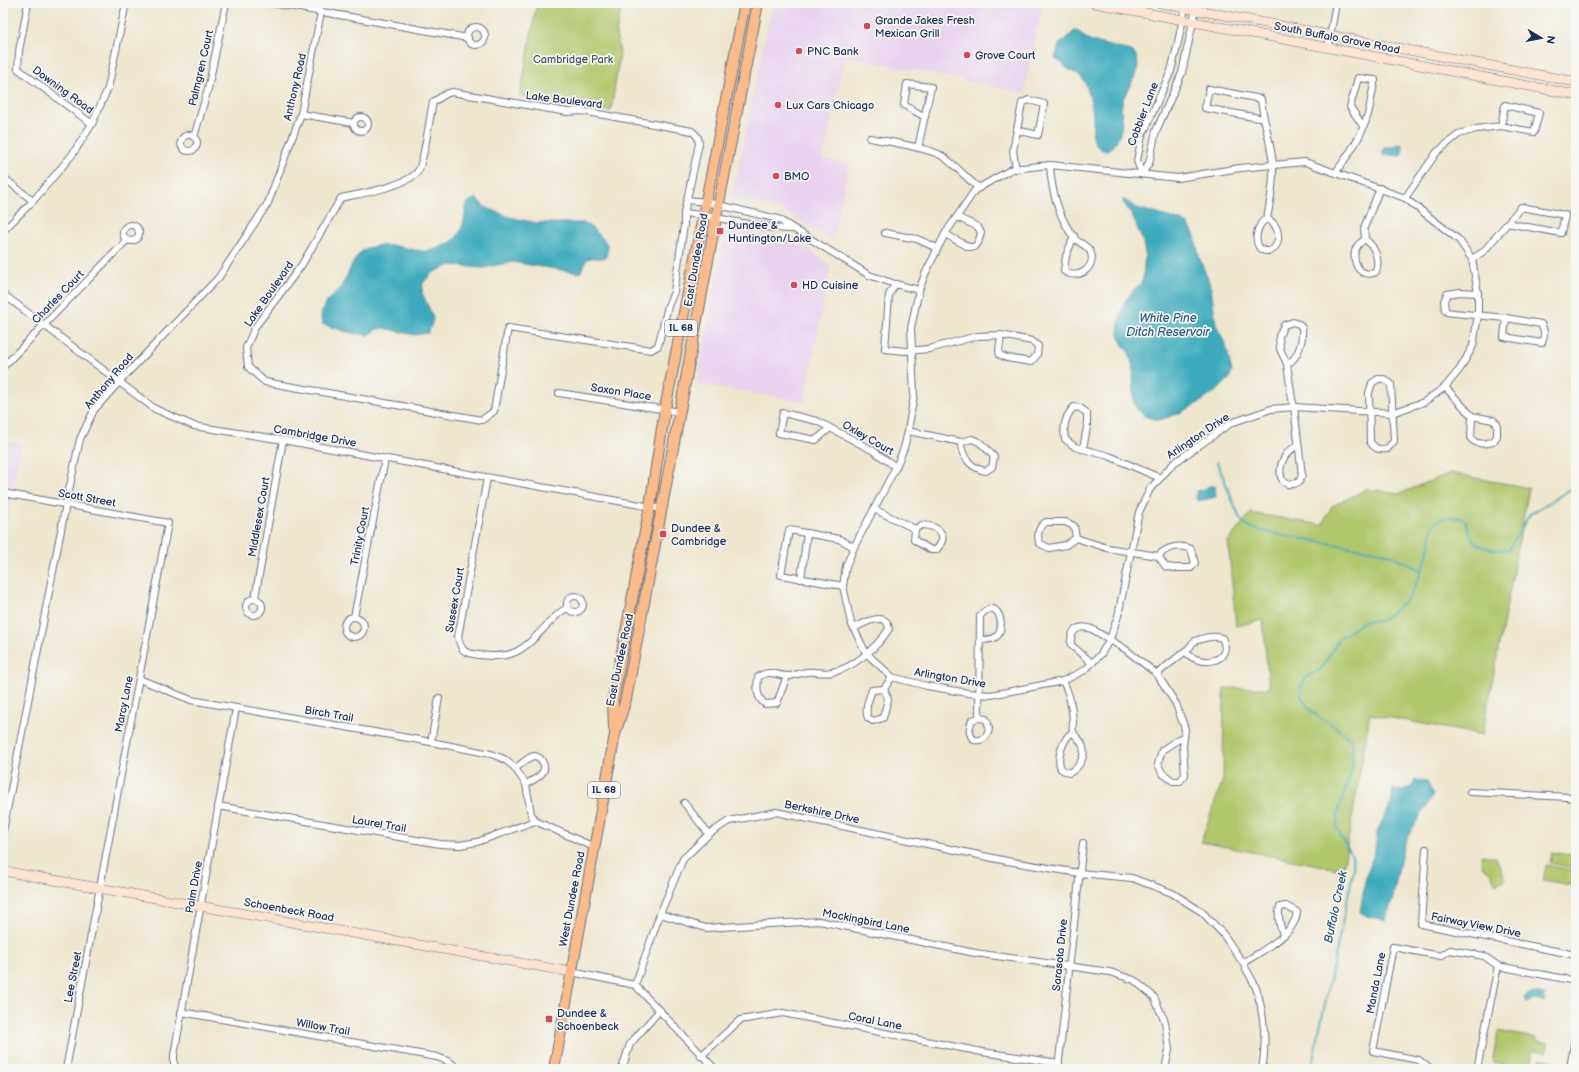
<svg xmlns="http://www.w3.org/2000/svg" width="1579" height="1072" font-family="'Balsamiq Sans',sans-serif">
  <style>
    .built { fill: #e8d2ef }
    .green { fill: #b1c76c; stroke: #667b65 }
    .water { fill: #3eabbd; stroke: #2c6d8e }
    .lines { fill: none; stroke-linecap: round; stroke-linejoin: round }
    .stream { stroke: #3eabbd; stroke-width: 2 }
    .minor-casing { stroke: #656f85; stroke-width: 8 }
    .secondary-casing { stroke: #656f85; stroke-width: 10 }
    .primary-casing { stroke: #656f85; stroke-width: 12 }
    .minor { stroke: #fff; stroke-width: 6 }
    .secondary { stroke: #fde4d1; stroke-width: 9 }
    .primary { stroke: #fabc8b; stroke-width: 10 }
    .poi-dot { fill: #d1495b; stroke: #f6f6f2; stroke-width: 1.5 }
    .labels { text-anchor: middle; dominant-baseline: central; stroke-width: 3.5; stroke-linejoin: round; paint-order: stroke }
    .shield { fill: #f6f6f2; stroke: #5d6b8a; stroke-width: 1 }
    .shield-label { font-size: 10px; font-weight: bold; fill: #1b2f5e }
    .poi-label { font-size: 11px; fill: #1b2f5e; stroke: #f6f6f2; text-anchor: start }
    .street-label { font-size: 11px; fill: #1b2f5e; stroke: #f6f6f2 }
    .park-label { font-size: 11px; fill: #405562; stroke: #f6f6f2 }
    .water-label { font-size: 12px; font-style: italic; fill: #275a7f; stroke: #f6f6f2 }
  </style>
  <rect width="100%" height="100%" fill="#f6f6f2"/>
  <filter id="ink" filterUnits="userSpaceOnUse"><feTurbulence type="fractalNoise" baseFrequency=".025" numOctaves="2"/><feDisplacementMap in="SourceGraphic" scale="8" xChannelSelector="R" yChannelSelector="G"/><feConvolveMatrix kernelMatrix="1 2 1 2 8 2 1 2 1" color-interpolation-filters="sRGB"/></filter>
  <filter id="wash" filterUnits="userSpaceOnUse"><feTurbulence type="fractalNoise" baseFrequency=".012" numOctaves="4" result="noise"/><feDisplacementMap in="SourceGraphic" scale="16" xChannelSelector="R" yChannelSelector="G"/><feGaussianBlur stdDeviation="0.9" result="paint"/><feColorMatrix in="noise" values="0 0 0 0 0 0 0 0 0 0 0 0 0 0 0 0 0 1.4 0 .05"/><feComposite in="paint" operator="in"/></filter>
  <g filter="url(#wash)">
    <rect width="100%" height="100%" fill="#efe6ce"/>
    <g class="built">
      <polygon points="772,3 1028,3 1042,6 1024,93 845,56 823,159 849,165 833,240 785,212 770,206 732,198"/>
      <polygon points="726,229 783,239 809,249 831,266 804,402 697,384"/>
      <polygon points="3,440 21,444 3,543"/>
    </g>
    <g class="green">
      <polygon points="537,3 622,3 616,34 620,53 611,111 520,96"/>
      <polygon points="1450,473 1529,488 1482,735 1370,714 1343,870 1201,842 1223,779 1224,688 1269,688 1263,620 1236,626 1228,541 1251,513 1322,525 1332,506 1367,489 1399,494"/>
      <polygon points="1552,852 1576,856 1575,868 1550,863"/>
      <polygon points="1482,855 1495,857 1506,879 1496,884 1490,872 1484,868 1481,863"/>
      <polygon points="1546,865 1576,871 1576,886 1543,880"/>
      <polygon points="1498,1031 1536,1038 1535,1041 1548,1043 1547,1052 1534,1050 1530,1069 1492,1063"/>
      <polygon points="1541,1058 1551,1060 1549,1069 1539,1069"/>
    </g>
    <g class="water">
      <path d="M1076,30C1080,31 1079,33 1083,36C1088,41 1110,46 1118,48C1125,50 1133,49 1136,56C1143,69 1128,87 1123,99C1119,110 1124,122 1120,133C1118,140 1113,148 1105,151C1088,144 1094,129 1093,114C1092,107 1088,86 1084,81C1080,74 1073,73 1067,68C1062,64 1061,61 1055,59L1059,44Z"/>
      <polygon points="1396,144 1403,145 1402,156 1387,155 1385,157 1383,154 1384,147 1395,147"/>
      <path d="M476,198L485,207L509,217L537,223H584L593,229L605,241L608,247L606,257C598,260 594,256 587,259L580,273L512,262L483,268L450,265L432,273L423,283L422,293L433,317L432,323L428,333L414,335L384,328L377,329L369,335L347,332L322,324C318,306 330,299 340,288C348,278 353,256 364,250C377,242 398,246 412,249C416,250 422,252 427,251C431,251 435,249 438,248C463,240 463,226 467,203Z"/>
      <polygon points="1123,199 1137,208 1182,221 1188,224 1195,236 1199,257 1211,287 1216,324 1226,346 1232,372 1229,379 1219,389 1202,401 1178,414 1159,420 1144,416 1136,408 1134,403 1133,367 1129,353 1121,342 1119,333 1119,322 1125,301 1134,289 1140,285 1143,279 1145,254 1143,242 1132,215 1123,202"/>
      <polygon points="1208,486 1215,486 1216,497 1198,501 1195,498 1197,496 1196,491 1207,489"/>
      <path d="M1415,780L1427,782L1433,793L1432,798C1424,812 1412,826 1406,841C1396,866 1397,895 1385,920L1367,916L1360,912L1365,881L1375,850L1377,831L1391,804L1393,789L1402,791L1411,788Z"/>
      <polygon points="1533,992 1545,994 1544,1002 1534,1000 1527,1003 1524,997"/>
    </g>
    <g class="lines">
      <g class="stream">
        <polyline points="1217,462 1240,519 1248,527 1279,535 1387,553 1422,571"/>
        <path d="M1311,1069L1354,868L1352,856L1337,829V815L1352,769L1353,745L1350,739L1336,727L1320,718L1309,709L1301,696V686L1307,676L1321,669L1339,639L1364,621H1381C1389,614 1406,603 1411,594C1419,579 1425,563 1430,546C1432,541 1429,536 1431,531C1436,515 1453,514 1466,521C1468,526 1469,534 1473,539C1480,549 1498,551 1509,549L1530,514L1576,486"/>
      </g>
    </g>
  </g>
  <g filter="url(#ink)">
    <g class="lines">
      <defs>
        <g id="minor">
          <polyline points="28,3 19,51 18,69 92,124"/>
          <polyline points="272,3 468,38"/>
          <polyline points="1186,3 1177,47 1171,71 1142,136 1137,161 1142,174 1149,163 1156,131 1182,73 1197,3"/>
          <circle cx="476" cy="36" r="9"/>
          <polyline points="1328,48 1336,3"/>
          <path d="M452,92L567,112L582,111L692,131L698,137L699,144L684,213V225L674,292L668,306L658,346L651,350L508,328L494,411L482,420L265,382L248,367L246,348L255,327L301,266L341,198C359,194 408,186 418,171C424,163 430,115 433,102L446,94Z"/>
          <polyline points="301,114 354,123"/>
          <circle cx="361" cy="124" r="7"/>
          <path d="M1264,119L1205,108L1209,89L1261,99C1263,122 1272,144 1273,167C1274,184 1270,202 1267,219"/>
          <circle cx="189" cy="143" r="8"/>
          <polyline points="194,137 208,89 226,3"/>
          <path d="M870,138C888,142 927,147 942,156C956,165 966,178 979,188"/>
          <polyline points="918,148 931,87 907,84 904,105 925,117"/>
          <polygon points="1305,162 1405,198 1459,240 1472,259 1478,293 1478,315 1473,346 1460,369 1445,387 1424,402 1392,413 1294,407 1271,409 1231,423 1174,463 1150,489 1139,512 1118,616 1110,639 1101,654 1085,670 1063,681 991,695 968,693 927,686 892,677 866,653 851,623 843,586 846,566 854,547 896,467 904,448 908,431 914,395 911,328 919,290 926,272 945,234 975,190 1012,169 1050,165 1178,178 1240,168"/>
          <path d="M1050,165C1051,190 1059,219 1075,239C1080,244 1088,245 1091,253C1096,268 1077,281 1064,271L1066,256L1074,236"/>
          <polyline points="1016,169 1013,151 1022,103 1029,100 1044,104 1038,135 1016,130"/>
          <path d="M1336,172C1349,154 1362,136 1368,114C1371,103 1372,91 1375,80L1358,78L1350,107L1363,126"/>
          <polyline points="3,177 33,201"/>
          <polyline points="1405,198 1437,152 1459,134 1476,129 1501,126 1534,132 1539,113 1505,105 1501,126"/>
          <polyline points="687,200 706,202 778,219 869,275 895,284 919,290"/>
          <path d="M684,213C720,216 756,229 793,229"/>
          <path d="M1267,219C1284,226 1280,253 1266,251C1251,249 1256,222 1267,219Z"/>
          <circle cx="131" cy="233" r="8"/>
          <polyline points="3,231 33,201 72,155 92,124 108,88 126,3"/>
          <polyline points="885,233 917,239 937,248"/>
          <polyline points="945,234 969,247 974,247 978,243 981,233 978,227 957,217"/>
          <path d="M1365,239C1363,241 1360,243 1358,245C1349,257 1358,280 1376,272C1380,259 1375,247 1365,239L1364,228L1380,188"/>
          <polyline points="1472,259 1484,251 1521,207 1565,215 1561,233 1507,223"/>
          <polyline points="895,284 889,295 885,349 906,351 929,349 977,336 1001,335 1032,341 1038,346 1037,355 1031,362 1007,358 1000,355 999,351 1001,335"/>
          <path d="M1478,293L1460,292L1447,294L1444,301L1445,310L1447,312L1454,313L1506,318L1541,324C1545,331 1545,335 1542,343L1504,337L1506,318"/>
          <polyline points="3,294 155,409 194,426 283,440 662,509"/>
          <path d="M1287,364C1299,358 1303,340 1302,328L1299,324L1293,322L1284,325L1279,336L1280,349L1287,364L1292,399L1294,407L1302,475L1299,482C1281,491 1276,472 1284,458C1287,452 1292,449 1298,445"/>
          <polyline points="3,367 127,240"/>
          <path d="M1378,379H1384L1391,384L1394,441L1387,449C1379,450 1375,449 1370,442L1369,393L1372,383Z"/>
          <path d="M1445,387L1472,416L1493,420L1497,424V436L1493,442C1484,444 1477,445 1471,439L1472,416"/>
          <polyline points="559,393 680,412"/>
          <polyline points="830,428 816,440 779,433 783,413 817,421 872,450 896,467"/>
          <path d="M908,431L961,442L972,439L979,442L985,447L994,457L992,467L986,471C972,469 961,457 961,442"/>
          <path d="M1083,449L1087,427V413L1080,408L1074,407C1065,416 1063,427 1065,439L1075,447L1109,456L1160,478"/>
          <path d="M487,478L458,637C461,651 464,653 479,655C515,660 524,649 548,624C554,618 559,612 567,608"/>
          <polyline points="3,493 168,523 66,1069"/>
          <polyline points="874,509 915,529"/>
          <path d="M1046,522H1065L1074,526L1076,538L1066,545L1049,548L1039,543C1037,533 1038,528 1046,522Z"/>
          <path d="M922,525C939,526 950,535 936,550H931L914,540L915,529Z"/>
          <path d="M1076,538L1107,548L1158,556L1166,567L1175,568H1191L1195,563L1191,549C1179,544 1167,547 1158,556"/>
          <polyline points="801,579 807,533"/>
          <polyline points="843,586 781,575 789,530 839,539 854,547"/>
          <circle cx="575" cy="604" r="8"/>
          <polyline points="255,598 283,440"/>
          <circle cx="254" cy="607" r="8"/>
          <circle cx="354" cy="627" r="10"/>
          <polyline points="354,617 385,459"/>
          <path d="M1092,663L1071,645C1070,630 1078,624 1092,629L1125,649L1157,674L1176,704L1185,729L1183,746L1185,775L1180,781H1173L1162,773L1158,764L1162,750L1184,736"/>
          <path d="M1157,674C1167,665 1179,657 1189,648C1191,646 1192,643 1195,641C1204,638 1213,635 1222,638C1235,662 1199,669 1185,651"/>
          <path d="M787,676L777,703L765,704C756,697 757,688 758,677C770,669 774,675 786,676C793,677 801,672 807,672C815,671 824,674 832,672C853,669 878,646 889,629C887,610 864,623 854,628"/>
          <polyline points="139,679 191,700 431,742 491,754 504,759 514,767 526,784 531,814 535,821 594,847"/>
          <path d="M1063,681C1069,692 1072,707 1073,720C1073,724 1072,729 1073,732C1075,736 1079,739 1081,742C1088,753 1080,768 1069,773L1061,769C1056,758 1063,738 1073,732"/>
          <path d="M884,689L888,699L883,718L873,721L868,718C864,709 869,699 872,690Z"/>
          <polyline points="884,689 892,677"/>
          <path d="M979,718L980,616C998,594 1007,628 996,637C991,640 985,640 980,640"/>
          <path d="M979,718L986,719C992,729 988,742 974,740C968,734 969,728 972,720Z"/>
          <polyline points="431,742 439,698"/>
          <path d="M515,769C520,765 528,757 534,756C538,756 540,758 542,761C550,773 533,780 526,784"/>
          <polyline points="1470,792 1568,797 1576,799"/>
          <polyline points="684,803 709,834"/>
          <polyline points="218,806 440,844 460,845 477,842 535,821"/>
          <polyline points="3,831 66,504 80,439 94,410 119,382 219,277 268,203 301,114 321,12"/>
          <polyline points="1426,849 1421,924 1576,955"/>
          <polyline points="660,914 706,928 819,921 975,953 1110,972 1134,980 1154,997 1165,1022 1169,1050 1165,1069"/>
          <polyline points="571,972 635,985 715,1069"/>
          <polyline points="635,985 660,914 683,859 709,834 729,821 776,812 1007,861 1079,873 1132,878 1172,893 1202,912 1223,934 1243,963"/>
          <polyline points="181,1012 437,1057 450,1062 458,1069"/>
          <polyline points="701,1056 740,1020 783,1013 982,1052 1059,1063"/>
          <polyline points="174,1069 174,1055 236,708"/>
          <polyline points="622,1069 630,1044 660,1010"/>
          <polyline points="1058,1069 1083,843"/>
          <path d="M1262,1069C1267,1045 1264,1014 1257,991C1254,981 1247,972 1243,963C1260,952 1296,934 1297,912L1286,906L1280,907C1277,916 1280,926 1283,935"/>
          <polyline points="1435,1069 1429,1068 1419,1060 1373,1051 1393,947 1441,956 1450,950 1484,956 1498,966 1576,981"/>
          <polyline points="1477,1069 1498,966"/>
          <polyline points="1570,1069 1576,1032"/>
        </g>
        <g id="secondary">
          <polyline points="1094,3 1576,95"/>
          <polyline points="1160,3 1576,82"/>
          <polyline points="3,871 571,972"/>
        </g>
        <g id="primary">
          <polyline points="614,728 613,699 650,506 665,409 745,3"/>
          <polyline points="554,1069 615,734 626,699 716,218 758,3"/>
        </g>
      </defs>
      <use href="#minor" class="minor-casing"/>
      <use href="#secondary" class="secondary-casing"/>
      <use href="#primary" class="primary-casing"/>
      <use href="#minor" class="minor"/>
      <use href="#secondary" class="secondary"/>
      <use href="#primary" class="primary"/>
    </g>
  </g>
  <g class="poi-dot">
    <circle cx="867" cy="26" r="4"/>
    <circle cx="799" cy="51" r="4"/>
    <circle cx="967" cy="55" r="4"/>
    <circle cx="778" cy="105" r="4"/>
    <circle cx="776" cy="176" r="4"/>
    <rect x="716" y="227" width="8" height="8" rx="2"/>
    <circle cx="794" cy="285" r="4"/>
    <rect x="659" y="530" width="8" height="8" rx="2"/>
    <rect x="545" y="1015" width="8" height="8" rx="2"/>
  </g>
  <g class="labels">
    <g class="shield">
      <rect x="665" y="320" width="32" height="16" rx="3"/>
      <rect x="588" y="782" width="32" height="16" rx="3"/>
    </g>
    <g class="shield-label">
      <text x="681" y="328">IL 68</text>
      <text x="604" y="790">IL 68</text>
    </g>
    <g class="poi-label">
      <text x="875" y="20">Grande Jakes Fresh<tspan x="875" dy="13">Mexican Grill</tspan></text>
      <text x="807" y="51">PNC Bank</text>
      <text x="975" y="55">Grove Court</text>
      <text x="786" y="105">Lux Cars Chicago</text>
      <text x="784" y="176">BMO</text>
      <text x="728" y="225">Dundee &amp;<tspan x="728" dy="13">Huntington/Lake</tspan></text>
      <text x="802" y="285">HD Cuisine</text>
      <text x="671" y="528">Dundee &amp;<tspan x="671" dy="13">Cambridge</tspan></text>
      <text x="557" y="1013">Dundee &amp;<tspan x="557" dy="13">Schoenbeck</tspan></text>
    </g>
    <g class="street-label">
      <text transform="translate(1337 38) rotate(11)">South Buffalo Grove Road</text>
      <text transform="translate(201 68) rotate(-77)">Palmgren Court</text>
      <text transform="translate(295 87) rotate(-77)">Anthony Road</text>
      <text transform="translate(63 90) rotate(36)">Downing Road</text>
      <text transform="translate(564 100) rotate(7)">Lake Boulevard</text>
      <text transform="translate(1143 114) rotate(-69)">Cobbler Lane</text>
      <text transform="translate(696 260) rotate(-80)">East Dundee Road</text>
      <text transform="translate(269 294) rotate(-55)">Lake Boulevard</text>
      <text transform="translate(58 297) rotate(-46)">Charles Court</text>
      <text transform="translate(109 381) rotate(-50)">Anthony Road</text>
      <text transform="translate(621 392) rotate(9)">Saxon Place</text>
      <text transform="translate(315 436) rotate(10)">Cambridge Drive</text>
      <text transform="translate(1198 436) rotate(-34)">Arlington Drive</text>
      <text transform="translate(868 438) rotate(30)">Oxley Court</text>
      <text transform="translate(87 498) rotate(10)">Scott Street</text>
      <text transform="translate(259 517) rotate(-80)">Middlesex Court</text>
      <text transform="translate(360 536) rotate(-79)">Trinity Court</text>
      <text transform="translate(455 600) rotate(-80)">Sussex Court</text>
      <text transform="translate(620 660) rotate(-78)">East Dundee Road</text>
      <text transform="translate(950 678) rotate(10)">Arlington Drive</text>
      <text transform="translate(124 704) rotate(-79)">Marcy Lane</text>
      <text transform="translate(329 714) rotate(10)">Birch Trail</text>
      <text transform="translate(822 812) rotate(12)">Berkshire Drive</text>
      <text transform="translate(379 824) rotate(10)">Laurel Trail</text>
      <text transform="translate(194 887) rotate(-80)">Palm Drive</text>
      <text transform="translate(572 899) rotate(-79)">West Dundee Road</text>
      <text transform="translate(289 910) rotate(10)">Schoenbeck Road</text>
      <text transform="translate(866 921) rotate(11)">Mockingbird Lane</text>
      <text transform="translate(1476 925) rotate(11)">Fairway View Drive</text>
      <text transform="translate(1060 955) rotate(-84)">Sarasota Drive</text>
      <text transform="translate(73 977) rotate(-79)">Lee Street</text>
      <text transform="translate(1376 983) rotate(-79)">Manda Lane</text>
      <text transform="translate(875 1021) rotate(11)">Coral Lane</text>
      <text transform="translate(323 1027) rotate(10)">Willow Trail</text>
    </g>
    <g class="park-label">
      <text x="573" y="59">Cambridge Park</text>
    </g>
    <g class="water-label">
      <text x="1168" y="318">White Pine<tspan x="1168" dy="14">Ditch Reservoir</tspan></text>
      <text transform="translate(1336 907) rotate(-78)">Buffalo Creek</text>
    </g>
  </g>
  <rect width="1579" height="1072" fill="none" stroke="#f6f6f2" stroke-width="16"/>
  <g transform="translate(1541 38) rotate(100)" stroke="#f6f6f2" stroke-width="3" paint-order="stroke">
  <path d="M0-3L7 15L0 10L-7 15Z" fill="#1b2f5e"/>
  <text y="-6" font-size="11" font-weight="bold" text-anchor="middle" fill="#1b2f5e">N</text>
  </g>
</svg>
